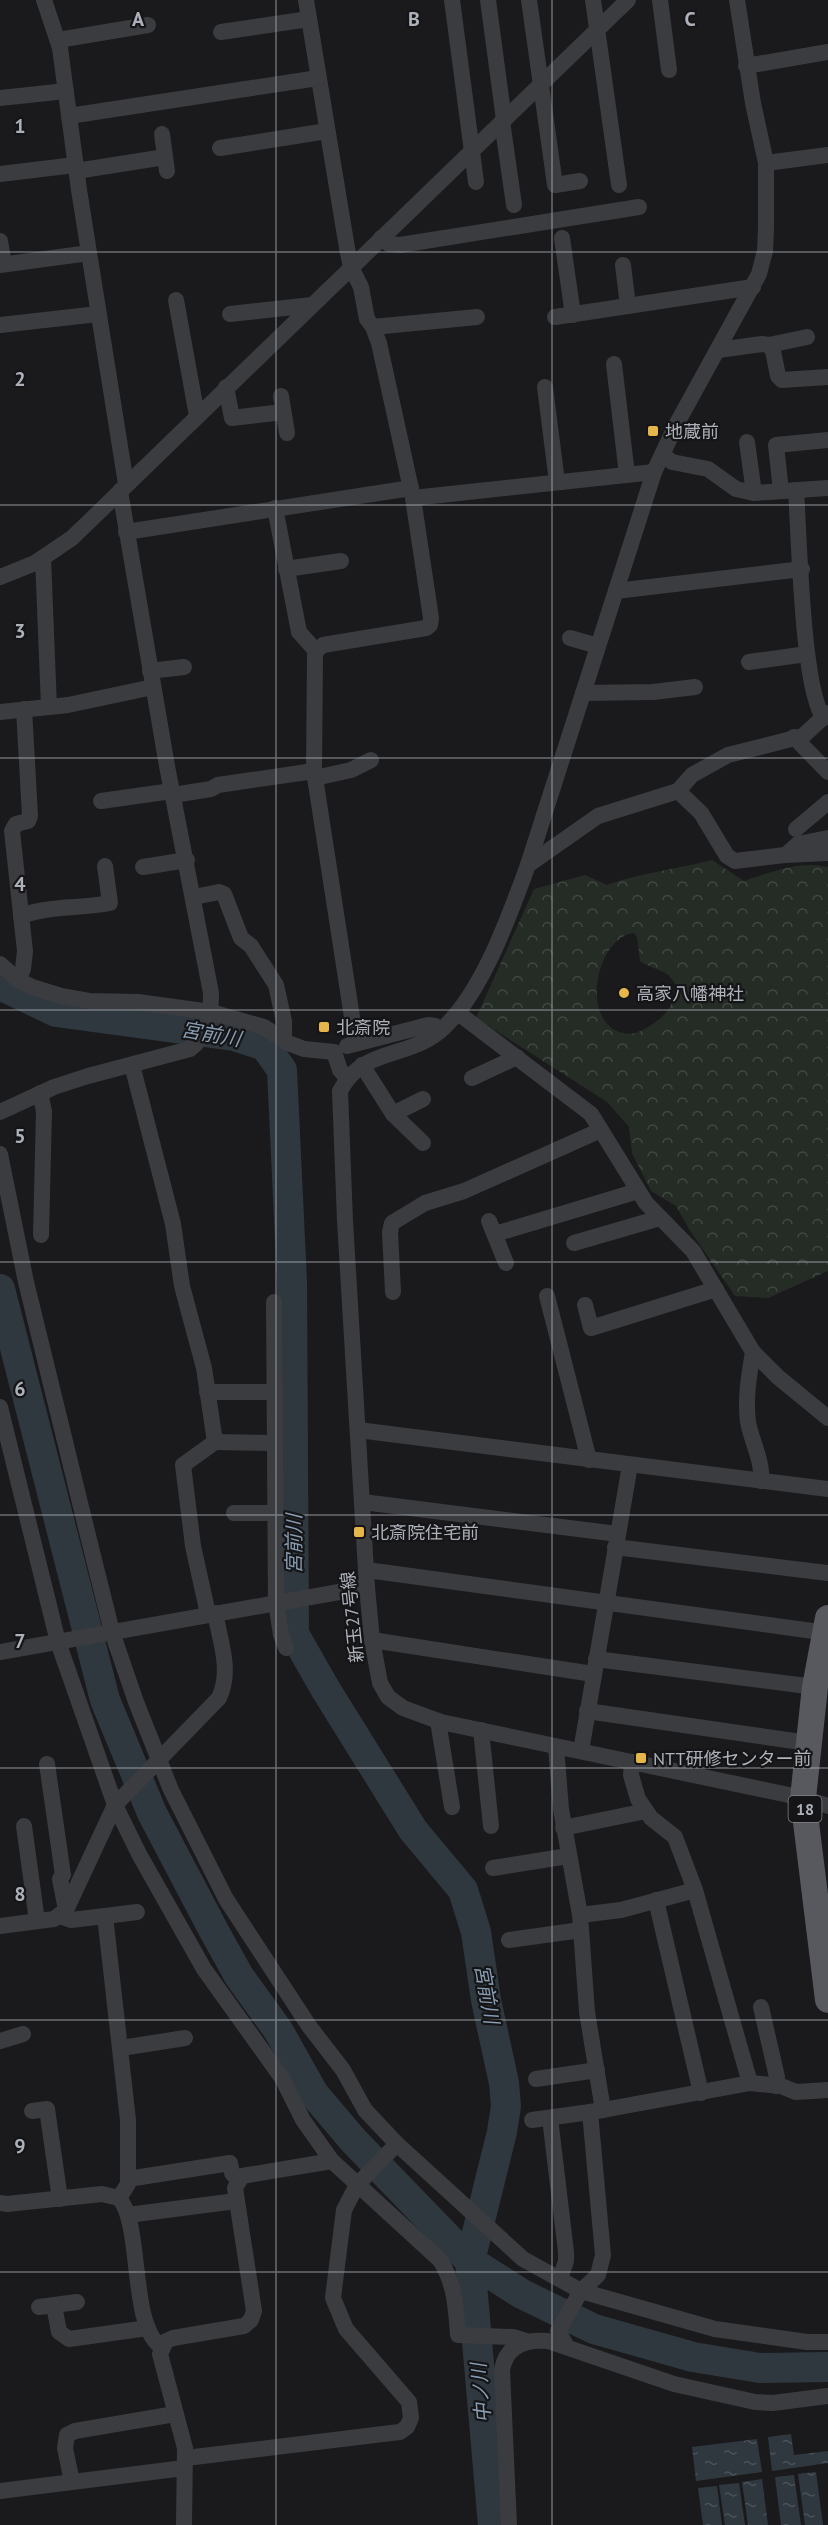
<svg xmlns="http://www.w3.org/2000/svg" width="828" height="2525" font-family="'PT Sans','Noto Sans JP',sans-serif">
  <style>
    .forest { fill: url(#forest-crowns); fill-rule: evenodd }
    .water { fill: url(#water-ripples) }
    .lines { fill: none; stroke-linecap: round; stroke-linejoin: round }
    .river { stroke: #30383f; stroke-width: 30 }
    .street { stroke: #3b3c40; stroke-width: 16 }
    .primary { stroke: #57595f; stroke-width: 26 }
    .grid { fill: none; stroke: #adb1ba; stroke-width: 1.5; stroke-opacity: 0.55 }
    .poi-dot { fill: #e5b649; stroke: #151517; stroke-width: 2 }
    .labels { text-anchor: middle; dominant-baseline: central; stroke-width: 4.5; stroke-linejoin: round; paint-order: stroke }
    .shield { fill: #151517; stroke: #7f8289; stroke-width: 1.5 }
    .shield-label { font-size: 16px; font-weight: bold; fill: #adb1ba }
    .poi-label { font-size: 18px; fill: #adb1ba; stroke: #151517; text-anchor: start }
    .street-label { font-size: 18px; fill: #adb1ba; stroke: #151517 }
    .water-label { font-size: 20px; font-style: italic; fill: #879cb2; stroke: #151517 }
    .grid-label { font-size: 20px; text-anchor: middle; font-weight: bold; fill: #adb1ba; stroke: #151517; stroke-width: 4.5; stroke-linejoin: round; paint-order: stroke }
  </style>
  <defs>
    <pattern id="forest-crowns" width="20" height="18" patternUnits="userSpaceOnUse" patternTransform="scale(1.5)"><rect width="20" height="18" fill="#242c25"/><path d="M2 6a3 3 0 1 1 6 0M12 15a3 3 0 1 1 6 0" fill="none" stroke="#414843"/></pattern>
    <pattern id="water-ripples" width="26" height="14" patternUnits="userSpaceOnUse" patternTransform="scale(1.5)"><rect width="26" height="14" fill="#30383f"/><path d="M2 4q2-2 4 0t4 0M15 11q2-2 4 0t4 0" fill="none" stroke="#4b5259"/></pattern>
  </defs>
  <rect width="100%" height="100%" fill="#1a1a1c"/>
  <path class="forest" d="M712,860L744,881C770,872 801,860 828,867V1271L768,1298L735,1296L689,1229L676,1206L651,1191L632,1153L629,1127L607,1102L476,1018L534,889L585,875L607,885C640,873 677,869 712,860ZM634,933L637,937L640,961C655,972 684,971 673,1000C668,1014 657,1022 645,1029C636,1034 628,1035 619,1032C580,1017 597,937 634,933Z"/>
  <g class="water">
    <polygon points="791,2434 794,2455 828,2451 828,2463 772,2471 768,2437"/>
    <polygon points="757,2439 762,2472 696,2481 692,2447"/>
    <polygon points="816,2472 823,2525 805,2525 798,2474"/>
    <polygon points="794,2475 801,2525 781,2525 775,2477"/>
    <polygon points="762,2479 768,2525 748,2525 742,2482"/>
    <polygon points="739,2483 745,2525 725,2525 719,2485"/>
    <polygon points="717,2486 722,2525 703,2525 698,2488"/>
  </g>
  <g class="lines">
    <g class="river">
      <polyline points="0,985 56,1012 234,1036 265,1046 282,1070 292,1282 294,1634 326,1690 413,1830 463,1890 476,1932 486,2000 504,2083 506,2106 502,2132 470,2261 493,2525"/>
      <polyline points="0,1289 105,1700 152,1813 214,1931 239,1976 278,2030 314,2094 353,2140 470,2261 522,2294 594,2329 693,2357 760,2368 828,2367"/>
    </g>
    <g class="street">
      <polyline points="44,0 60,48 79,190 126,484"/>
      <polyline points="306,0 347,248 351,267 361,287 367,319 373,327 379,343 413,498 431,618 430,625 426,628 323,645 316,651 315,656 314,771 356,1043"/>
      <polyline points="452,0 476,182"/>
      <polyline points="488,0 504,120"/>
      <polyline points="529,0 555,185 580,181"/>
      <polyline points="593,0 619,185"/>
      <polyline points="660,0 669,70"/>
      <path d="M737,0L753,103L766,163V229L765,251L759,274L676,425L654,472L528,865C509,916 482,995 440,1031C407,1059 363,1047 340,1091L345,1221L367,1587L372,1640L380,1683L388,1697L403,1708L441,1722L803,1798L828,1806"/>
      <polyline points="221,32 309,19"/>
      <polyline points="58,40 148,25"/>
      <polyline points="746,66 828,52"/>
      <polyline points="0,98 66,91"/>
      <polyline points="69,116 318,78"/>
      <polyline points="502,121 514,205"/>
      <polyline points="162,134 167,171"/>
      <polyline points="220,148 327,131"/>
      <polyline points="766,163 828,155"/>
      <polyline points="76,171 165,157"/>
      <polyline points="0,174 75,165"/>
      <polyline points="381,238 389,244 400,245 639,207"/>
      <polyline points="562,238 573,315"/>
      <polyline points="0,241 4,264"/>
      <polyline points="0,265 89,253"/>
      <polyline points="623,265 628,306"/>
      <polyline points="176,300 197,416"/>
      <polyline points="230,314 312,305"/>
      <polyline points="555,317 753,287"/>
      <polyline points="0,325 98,314"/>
      <polyline points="373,327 477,317"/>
      <polyline points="769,345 807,337"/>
      <polyline points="718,350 762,344 769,345 773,351 778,376 782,380 828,377"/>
      <polyline points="614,364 627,475"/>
      <polyline points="226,387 232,418 283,412"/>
      <polyline points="545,387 557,482"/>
      <polyline points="281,396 287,433"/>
      <polyline points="747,442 754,493"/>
      <polyline points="663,455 672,462 708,469 736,489 754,493 828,488"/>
      <path d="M796,490C799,532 802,692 824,718"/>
      <polyline points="781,491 776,445 828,440"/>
      <polyline points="413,498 654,472"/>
      <polyline points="275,508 299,632 316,651"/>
      <polyline points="126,532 411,488"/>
      <polyline points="43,558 49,707"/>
      <polyline points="286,569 341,561"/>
      <polyline points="0,577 35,563 72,538 628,0"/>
      <polyline points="616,591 802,569"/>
      <polyline points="570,638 598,646"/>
      <polyline points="749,662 807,654"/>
      <polyline points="150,671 184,667"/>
      <polyline points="583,693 653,692 695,687"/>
      <polyline points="0,712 68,705 153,687"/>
      <polyline points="794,737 828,772"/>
      <polyline points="315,778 351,770 371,760"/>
      <polyline points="678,791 701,813 727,856 735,861 785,855 828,853"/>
      <polyline points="173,795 211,789 218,785 314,771"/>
      <polyline points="101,801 172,791"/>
      <polyline points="796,829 828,802"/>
      <polyline points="788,853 798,844 828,838"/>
      <polyline points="528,865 598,816 678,791 692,775 728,755 803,736 828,713"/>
      <polyline points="143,867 187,860"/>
      <polyline points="194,897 219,892 224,894 241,938 251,946 276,985 284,1021 284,1040"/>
      <path d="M21,916C51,905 80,909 110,903L105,866"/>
      <polyline points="0,964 18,980 32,987 61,996 89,1001 138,1002 211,1012 264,1027 288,1043 304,1049 334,1052 340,1070 347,1078"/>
      <polyline points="18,980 23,969 25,951 12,831 16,824 28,821 30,816 24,709"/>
      <polyline points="458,1013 591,1114 646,1203 693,1251 753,1352 778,1377 828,1418"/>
      <polyline points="347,1046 428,1025 435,1026 440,1031"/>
      <polyline points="132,1065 173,1224 182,1286 204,1368 215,1442 183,1465 193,1546 208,1614"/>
      <polyline points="362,1065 393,1114 423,1143"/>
      <polyline points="472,1078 517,1057"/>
      <polyline points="40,1093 44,1111 41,1235"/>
      <path d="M0,1112L54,1087L88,1076L190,1049C208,1036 211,1014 211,993L167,766L120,491"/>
      <polyline points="393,1114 423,1099"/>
      <polyline points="0,1154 26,1282 94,1560 112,1632 136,1702 171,1790 226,1899 309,2026 343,2070 365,2110 397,2144 523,2259 581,2291 715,2329 807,2342 828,2342"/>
      <polyline points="489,1221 506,1263"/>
      <polyline points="495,1234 638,1191"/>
      <polyline points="574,1243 660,1218"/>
      <polyline points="393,1292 390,1232 392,1223 425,1203 464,1191 601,1130"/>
      <polyline points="547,1296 589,1460"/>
      <polyline points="274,1302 276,1602 281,1635 286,1648"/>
      <polyline points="585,1305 591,1328 716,1289"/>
      <path d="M753,1352C749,1375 745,1399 748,1422C752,1443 763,1461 761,1481"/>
      <polyline points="207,1392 275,1392"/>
      <path d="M0,1407L58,1642L115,1805L139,1854L204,1969L282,2078L303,2120L332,2161L440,2260C455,2284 456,2308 458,2335L513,2337L526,2341"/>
      <polyline points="358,1430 828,1489"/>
      <polyline points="215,1442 275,1443"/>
      <polyline points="363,1502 618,1534"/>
      <polyline points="234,1513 276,1513"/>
      <polyline points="615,1547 828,1573"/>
      <polyline points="367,1570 828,1633"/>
      <polyline points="372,1640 593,1674"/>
      <polyline points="0,1652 367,1587"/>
      <polyline points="596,1659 815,1687"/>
      <polyline points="587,1711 808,1743"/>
      <polyline points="438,1721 452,1807"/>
      <polyline points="481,1730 491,1826"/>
      <polyline points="556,1747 561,1809 580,1915 587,2012 603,2110 590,2112 603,2255 598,2275 581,2291 558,2331 567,2347"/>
      <polyline points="581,1751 630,1465"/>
      <polyline points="632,1762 631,1775 638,1799 651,1818 675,1837 695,1890"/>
      <polyline points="47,1764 63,1875 60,1879 66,1910"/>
      <polyline points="24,1826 37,1921"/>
      <polyline points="563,1828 646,1811"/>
      <polyline points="493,1868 568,1856"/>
      <polyline points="656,1900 701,2093"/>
      <polyline points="580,1915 621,1910 695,1890 750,2083"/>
      <polyline points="60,1916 71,1920 105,1916 128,2120 128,2184 119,2198"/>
      <polyline points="105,1916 137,1912"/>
      <path d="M0,1926L54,1919L66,1910L115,1805L219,1698C232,1671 220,1640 215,1613"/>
      <polyline points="509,1940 581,1930"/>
      <polyline points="761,2007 777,2077 776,2086"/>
      <polyline points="0,2041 23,2034"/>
      <polyline points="121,2048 185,2038"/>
      <polyline points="536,2079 597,2070"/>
      <polyline points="603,2110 750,2083 781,2086 796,2092 828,2090"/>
      <polyline points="32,2111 47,2109 60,2199"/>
      <polyline points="550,2118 566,2252 566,2261 560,2279"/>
      <polyline points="532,2120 590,2112"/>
      <polyline points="128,2179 230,2163 232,2173 238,2180"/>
      <path d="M0,2203L7,2204L102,2194L119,2198C143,2225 129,2328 162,2347"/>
      <polyline points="128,2215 236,2201"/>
      <polyline points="54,2305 59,2332 69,2339 148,2328"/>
      <polyline points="39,2307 77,2302"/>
      <polyline points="186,2458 391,2433 400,2432 407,2427 411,2418 409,2402 346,2329 333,2298 344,2210 357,2185 397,2144"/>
      <polyline points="72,2482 65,2448 67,2435 75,2431 175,2414"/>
      <polyline points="0,2491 184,2468"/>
      <polyline points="184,2525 185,2448 160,2354 166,2341 173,2338 244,2326 251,2320 254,2311 235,2188 242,2176 332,2161"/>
      <path d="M509,2525L502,2370C506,2345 526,2339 548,2341L674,2384L755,2402L773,2403L828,2396"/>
    </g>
    <polyline class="primary" points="828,1618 815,1687 803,1798 828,2000"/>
  </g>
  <path class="grid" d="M276,0V2525M552,0V2525M0,252H828M0,505H828M0,758H828M0,1010H828M0,1262H828M0,1515H828M0,1768H828M0,2020H828M0,2272H828"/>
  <g class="poi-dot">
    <rect x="647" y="425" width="12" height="12" rx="3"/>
    <circle cx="624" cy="993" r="6"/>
    <rect x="318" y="1021" width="12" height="12" rx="3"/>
    <rect x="353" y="1526" width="12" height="12" rx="3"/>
    <rect x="635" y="1752" width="12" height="12" rx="3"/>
  </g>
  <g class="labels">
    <rect class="shield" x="788.5" y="1796" width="33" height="26" rx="4.5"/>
    <g class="shield-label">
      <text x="805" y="1809">18</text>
    </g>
    <g class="poi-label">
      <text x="665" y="431">地蔵前</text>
      <text x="636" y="993">高家八幡神社</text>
      <text x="336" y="1027">北斎院</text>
      <text x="371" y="1532">北斎院住宅前</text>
      <text x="653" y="1758">NTT研修センター前</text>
    </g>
    <g class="street-label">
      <text transform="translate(352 1617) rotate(-96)">新玉27号線</text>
    </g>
    <g class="water-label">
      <text transform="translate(211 1034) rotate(10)">宮前川</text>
      <text transform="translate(294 1544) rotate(-90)">宮前川</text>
      <text transform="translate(487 1994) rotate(80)">宮前川</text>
      <text transform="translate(481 2393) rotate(-95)">中ノ川</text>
    </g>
  </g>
  <g class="grid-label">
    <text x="138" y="26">A</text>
    <text x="414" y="26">B</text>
    <text x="690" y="26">C</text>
    <text x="20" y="133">1</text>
    <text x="20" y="386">2</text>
    <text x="20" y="638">3</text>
    <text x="20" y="891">4</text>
    <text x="20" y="1143">5</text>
    <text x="20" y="1396">6</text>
    <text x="20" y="1648">7</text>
    <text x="20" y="1901">8</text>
    <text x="20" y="2153">9</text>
  </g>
</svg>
